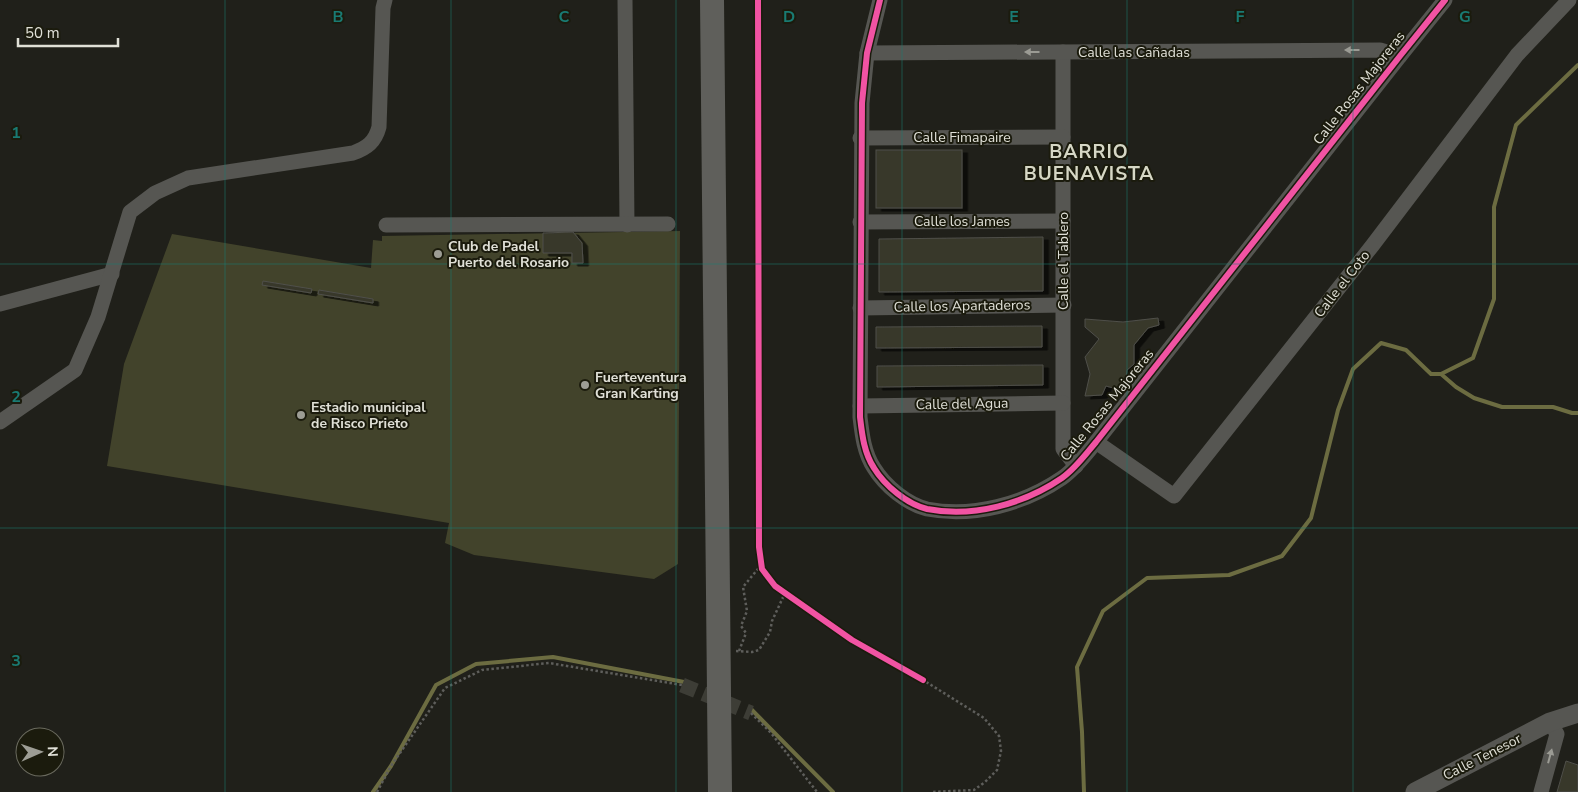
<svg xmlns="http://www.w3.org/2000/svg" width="1578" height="792" font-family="'Nunito Sans',sans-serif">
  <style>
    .green { fill: #42432b }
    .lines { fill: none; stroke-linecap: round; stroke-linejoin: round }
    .stream { stroke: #6c6c41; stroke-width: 4 }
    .building { fill: #37372c; stroke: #4f4f49; filter: url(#shadow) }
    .minor-tunnel { stroke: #3d3d36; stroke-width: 15; stroke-dasharray: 15 8; stroke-linecap: butt }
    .path { stroke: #5e5e5b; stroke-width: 2.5; stroke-dasharray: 2.5 2.5; stroke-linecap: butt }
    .minor { stroke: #565652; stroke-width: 15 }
    .tertiary { stroke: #565652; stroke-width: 19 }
    .primary { stroke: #5f5f5b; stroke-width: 24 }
    .cycleway-casing { stroke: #1b1b0d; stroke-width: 9 }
    .cycleway { stroke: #f153a3; stroke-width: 6 }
    .oneway { fill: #9b9b94 }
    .grid { fill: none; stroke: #197b73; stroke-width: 1; stroke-opacity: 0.55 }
    .poi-dot { fill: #9d9d95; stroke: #1b1b0d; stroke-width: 2 }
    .labels { text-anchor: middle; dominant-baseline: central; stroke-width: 4; stroke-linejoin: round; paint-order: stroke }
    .street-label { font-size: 14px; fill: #e0e0d7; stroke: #1b1b0d }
    .poi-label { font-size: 14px; font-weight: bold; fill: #e0e0d7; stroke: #1b1b0d; text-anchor: start }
    .district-label { font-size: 19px; font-weight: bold; letter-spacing: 1px; fill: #d6d7c5; stroke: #1b1b0d }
    .grid-label { font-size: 16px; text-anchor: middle; font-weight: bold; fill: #197b73; stroke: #1b1b0d; stroke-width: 4; stroke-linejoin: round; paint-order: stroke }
  </style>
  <defs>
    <filter id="shadow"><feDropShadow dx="5.5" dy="3" stdDeviation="0" flood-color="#0009"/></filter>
  </defs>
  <rect width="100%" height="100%" fill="#20201a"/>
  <polygon class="green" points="680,231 678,564 654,579 474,555 445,543 449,523 107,466 124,364 172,234 371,268 373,240 382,241 382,236"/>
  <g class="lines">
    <g class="stream">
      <polyline points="1441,374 1456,387 1474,398 1502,407 1553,407 1572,413 1578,413"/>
      <polyline points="751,709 833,792"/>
      <polyline points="373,792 391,766 436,685 476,664 553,657 684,682"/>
      <polyline points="1084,792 1082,732 1077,667 1103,611 1147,578 1229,575 1282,556 1311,518 1338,410 1353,369 1381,343 1406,350 1431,374 1441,374 1473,358 1494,299 1494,207 1516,125 1578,65"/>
    </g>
  </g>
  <g class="building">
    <rect x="876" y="150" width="86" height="58"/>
    <polygon points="573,232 582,243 583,263 572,263 572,253 543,253 543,233"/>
    <polygon points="1043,237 1043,291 879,292 879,239"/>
    <polygon points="263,281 312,289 311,293 262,285"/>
    <polygon points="319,290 373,299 373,303 318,294"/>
    <polygon points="1158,318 1159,325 1148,328 1134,345 1134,364 1127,370 1126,380 1117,389 1106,386 1102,395 1085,396 1090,374 1085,357 1099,339 1085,327 1085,319 1123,322"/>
    <polygon points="1042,326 1042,347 876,348 876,327"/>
    <polygon points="1043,365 1043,385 877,387 877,366"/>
    <polygon points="1566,761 1578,765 1578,792 1557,792"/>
  </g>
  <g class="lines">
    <polyline class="minor-tunnel" points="682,685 751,713"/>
    <g class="path">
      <polyline points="758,0 759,547 762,569 775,586 785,593 852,640 923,680 984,718 999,736 1001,751 997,770 985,782 974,790 931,792"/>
      <polyline points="736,651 752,652 759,650 770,632 772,621 785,593"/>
      <polyline points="739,651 746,633 741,626 747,611 743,587 762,564"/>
      <polyline points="751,713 771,733 817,792"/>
      <polyline points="377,792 391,766 445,688 482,670 549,663 682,685"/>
    </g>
    <g class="minor">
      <polyline points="625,0 627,225"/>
      <path d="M880,0L867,53L862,103L860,417C862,434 864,453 874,468C885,486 907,504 927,509C973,518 1024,504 1062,478C1075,469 1086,454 1096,442L1400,56L1445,0"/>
      <polyline points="1063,52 1063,449 1076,466"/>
      <polyline points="867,53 1380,50 1400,56"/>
      <polyline points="860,138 1063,137"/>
      <polyline points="860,222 1063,221"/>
      <polyline points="386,225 668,224"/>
      <polyline points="0,304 112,274"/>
      <polyline points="860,308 1064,305"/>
      <polyline points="860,406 1063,403"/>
      <path d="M0,422L75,370L98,317L130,212L155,193L188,178L353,153C367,148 375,142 379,127L383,8L385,0"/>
      <polyline points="1096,442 1174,496 1372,246 1517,55 1569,0"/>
      <polyline points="1541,792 1557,734 1550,722"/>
    </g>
    <polyline class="tertiary" points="1415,792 1550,722 1578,713"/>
    <polyline class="primary" points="712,0 720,792"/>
    <defs>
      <g id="cycleway">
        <polyline points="758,0 759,547 762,569 775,586 852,640 923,680"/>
        <path d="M880,0L867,53L862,103L860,417C862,434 864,453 874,468C885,486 907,504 927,509C973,518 1024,504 1062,478C1075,469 1086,454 1096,442L1400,56L1445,0"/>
      </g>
    </defs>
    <use href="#cycleway" class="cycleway-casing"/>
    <use href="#cycleway" class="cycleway"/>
  </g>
  <defs><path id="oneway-solid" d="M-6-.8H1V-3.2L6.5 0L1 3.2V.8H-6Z" transform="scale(1.25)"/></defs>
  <g class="oneway">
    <use href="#oneway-solid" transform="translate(1352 50) rotate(180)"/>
    <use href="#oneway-solid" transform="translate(1032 52) rotate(180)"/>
    <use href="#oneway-solid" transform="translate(1550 756) rotate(-75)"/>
  </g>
  <path class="grid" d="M225,0V792M451,0V792M676,0V792M902,0V792M1127,0V792M1353,0V792M0,264H1578M0,528H1578"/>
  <g class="poi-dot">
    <circle cx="438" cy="254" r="5"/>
    <circle cx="585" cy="385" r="5"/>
    <circle cx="301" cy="415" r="5"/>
  </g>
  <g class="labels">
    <g class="street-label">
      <text x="1134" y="52">Calle las Cañadas</text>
      <text transform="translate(1359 88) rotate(-52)">Calle Rosas Majoreras</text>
      <text x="962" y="137">Calle Fimapaire</text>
      <text x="962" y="221">Calle los James</text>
      <text transform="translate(1063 261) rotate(-90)">Calle el Tablero</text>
      <text transform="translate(1342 284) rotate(-52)">Calle el Coto</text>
      <text transform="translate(962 306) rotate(-1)">Calle los Apartaderos</text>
      <text transform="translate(962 404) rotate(-1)">Calle del Agua</text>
      <text transform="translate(1107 405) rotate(-51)">Calle Rosas Majoreras</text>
      <text transform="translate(1482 757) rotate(-27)">Calle Tenesor</text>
    </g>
    <g class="poi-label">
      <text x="448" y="246">Club de Padel<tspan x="448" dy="16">Puerto del Rosario</tspan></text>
      <text x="595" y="377">Fuerteventura<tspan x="595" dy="16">Gran Karting</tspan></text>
      <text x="311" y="407">Estadio municipal<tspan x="311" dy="16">de Risco Prieto</tspan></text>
    </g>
    <g class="district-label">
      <text x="1089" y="152">BARRIO<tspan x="1089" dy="22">BUENAVISTA</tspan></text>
    </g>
  </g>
  <g class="grid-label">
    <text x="338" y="22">B</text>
    <text x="564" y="22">C</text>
    <text x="789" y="22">D</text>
    <text x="1014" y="22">E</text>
    <text x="1240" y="22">F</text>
    <text x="1465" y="22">G</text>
    <text x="16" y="138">1</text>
    <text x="16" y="402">2</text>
    <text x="16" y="666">3</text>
  </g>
  <g transform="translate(40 752) rotate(88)"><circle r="24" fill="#1b1b0d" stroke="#6a6a5e"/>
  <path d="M0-4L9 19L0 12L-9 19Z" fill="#9d9d95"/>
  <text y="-8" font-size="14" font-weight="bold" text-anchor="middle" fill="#e0e0d7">N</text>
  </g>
  <path d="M18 38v8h100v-8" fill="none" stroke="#e0e0d7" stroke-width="2.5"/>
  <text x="25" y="38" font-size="15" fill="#e0e0d7" stroke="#1b1b0d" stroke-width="4" paint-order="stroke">50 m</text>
</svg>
